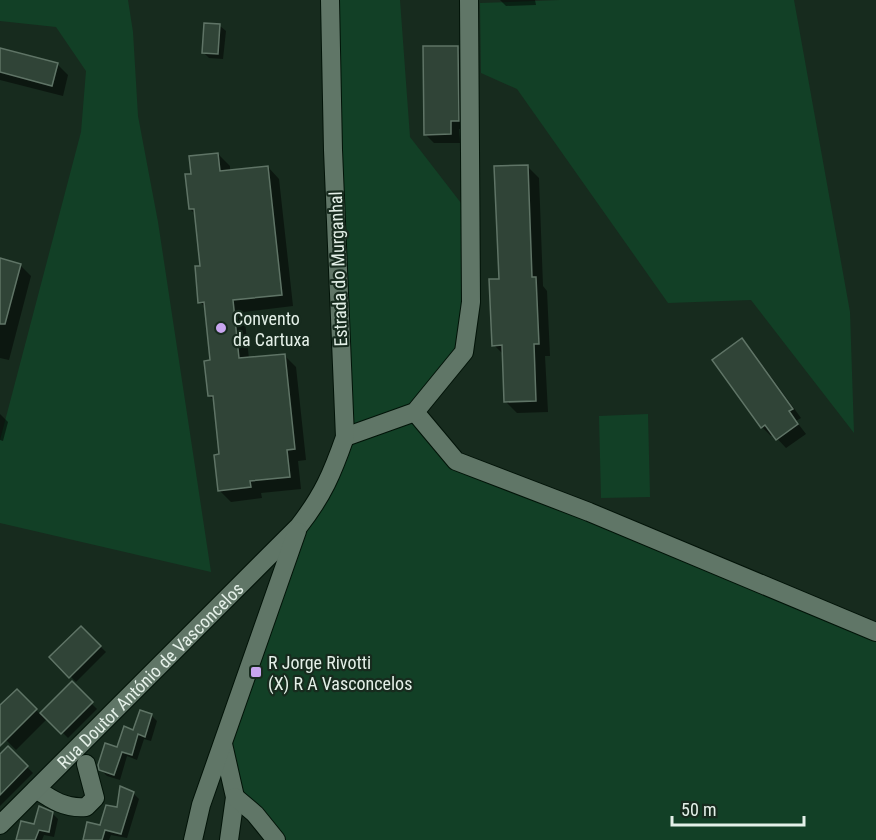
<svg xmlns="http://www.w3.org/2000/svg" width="876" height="840" font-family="'Roboto Condensed',sans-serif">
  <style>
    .green { fill: #124026 }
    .shadow { fill: #0007 }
    .building { fill: #304437; stroke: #5f7466; stroke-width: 1.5 }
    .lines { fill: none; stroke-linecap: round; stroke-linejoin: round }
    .minor-casing { stroke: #021308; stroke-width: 20 }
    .minor { stroke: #607667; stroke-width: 18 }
    .poi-dot { fill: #c8a6ef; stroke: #172b1e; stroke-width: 2 }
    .labels { text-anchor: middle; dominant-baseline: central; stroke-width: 4.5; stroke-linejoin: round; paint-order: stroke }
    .street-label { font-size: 18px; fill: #e4f0e8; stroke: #172b1e }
    .poi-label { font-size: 18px; fill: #e4f0e8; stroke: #172b1e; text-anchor: start }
  </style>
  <rect width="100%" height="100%" fill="#172b1e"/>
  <g class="green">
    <polygon points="0,0 128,0 133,32 138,116 158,222 211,572 0,523 0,440 81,132 86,71 56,27 0,21"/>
    <polygon points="332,0 400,0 410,137 471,216 464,352 415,413 456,461 876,632 876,840 275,840 217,761 299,526 345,437"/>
    <polygon points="560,0 794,0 850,312 854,433 751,300 668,303 517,89 481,73 480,3"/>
    <polygon points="648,414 650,497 601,498 599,416"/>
  </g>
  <g class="shadow">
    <polygon points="500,0 535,0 536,5 506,6"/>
    <polygon points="220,26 226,31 223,59 209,58 204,53"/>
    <polygon points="457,47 466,56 467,129 459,129 460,143 434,143 425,134"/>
    <polygon points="0,49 57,64 68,75 63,96 0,80"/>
    <polygon points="218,154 230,166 230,171 268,167 279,179 293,306 244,312 249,359 284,355 296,367 306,460 298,461 301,489 261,493 262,498 231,502 219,490 220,456 215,401 209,396 211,362 206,308 200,302 202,267 196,215 190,209 192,175"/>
    <polygon points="527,166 539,178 543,286 547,291 550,356 545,356 548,412 517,413 505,401 504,355 494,345 500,281"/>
    <polygon points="0,260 20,265 31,276 9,360 0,358"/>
    <polygon points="742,340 751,349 801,418 796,421 806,434 786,448 773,434 771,436 762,427"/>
    <polygon points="0,414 8,422 3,441 0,440"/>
    <polygon points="81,628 106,652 76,682 51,657"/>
    <polygon points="72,684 97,709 68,738 48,718 16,750 0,734 0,707 17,691 41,715"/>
    <polygon points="141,712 152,716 157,721 151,741 144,739 137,760 127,756 120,780 107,776 101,770 134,732"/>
    <polygon points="8,748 33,773 0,806 0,757"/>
    <polygon points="133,793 139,799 127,838 111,835 109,840 85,840 101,827"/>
    <polygon points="52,813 58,819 54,837 44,835 42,840 18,840"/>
  </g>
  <g class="building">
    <polygon points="204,23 220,24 218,54 202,53"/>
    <polygon points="423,46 458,46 459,121 451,121 451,134 424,135"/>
    <polygon points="0,48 58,63 52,86 0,72"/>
    <polygon points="218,153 220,171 268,166 282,295 233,300 239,358 285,354 295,449 287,450 290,477 250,481 251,487 218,491 214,455 219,454 213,396 208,396 204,361 210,360 204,302 198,303 195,266 200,266 194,209 189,209 185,174 191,174 189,156"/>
    <polygon points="528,165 532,277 536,277 539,344 534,344 536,401 504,402 502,345 492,346 489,279 499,279 494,166"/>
    <polygon points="0,258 21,264 5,324 0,324"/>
    <polygon points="742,338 793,409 789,411 798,424 776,440 765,425 761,428 712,360"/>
    <polygon points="81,626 101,646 69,678 49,657"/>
    <polygon points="72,681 93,702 61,734 40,713"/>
    <polygon points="17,689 37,709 0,746 0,705"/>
    <polygon points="140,710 152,714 145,737 138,734 132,755 122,752 114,775 99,770 98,765 105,743 117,747 124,726 133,730"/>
    <polygon points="8,746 28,766 0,795 0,754"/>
    <polygon points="120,786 134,792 121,834 105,830 102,840 83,840 87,822 100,825 106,805 117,807"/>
    <polygon points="39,806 53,812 49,832 39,830 35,840 16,840 21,821 34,824"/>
  </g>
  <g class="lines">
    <defs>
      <g id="minor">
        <polyline points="415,412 456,461 589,512 876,632"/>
        <polyline points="345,437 415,412 464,352 471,302 469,0"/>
        <polyline points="223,744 235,797 229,840"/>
        <path d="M36,789C52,800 66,809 86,807L95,798L86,764"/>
        <polyline points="235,797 255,814 276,840"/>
        <path id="s1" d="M0,825L299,526C323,495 332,474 345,437L333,150L330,0"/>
        <polyline points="193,840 201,805 297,531"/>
      </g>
    </defs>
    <use href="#minor" class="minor-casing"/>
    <use href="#minor" class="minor"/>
  </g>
  <g class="poi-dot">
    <circle cx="221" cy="328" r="6"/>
    <rect x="250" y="666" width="12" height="12" rx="3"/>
  </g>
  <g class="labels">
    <g class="street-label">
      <text transform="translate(338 269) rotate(-92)">Estrada do Murganhal</text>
      <text stroke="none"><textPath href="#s1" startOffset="212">Rua Doutor António de Vasconcelos</textPath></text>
    </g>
    <g class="poi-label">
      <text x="233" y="318">Convento<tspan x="233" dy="21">da Cartuxa</tspan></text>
      <text x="268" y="662">R Jorge Rivotti<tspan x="268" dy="21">(X) R A Vasconcelos</tspan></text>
    </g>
  </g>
  <path d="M672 816v9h132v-9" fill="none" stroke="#e4f0e8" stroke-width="3"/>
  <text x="681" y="816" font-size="18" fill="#e4f0e8" stroke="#172b1e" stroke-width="4.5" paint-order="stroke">50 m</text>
</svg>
